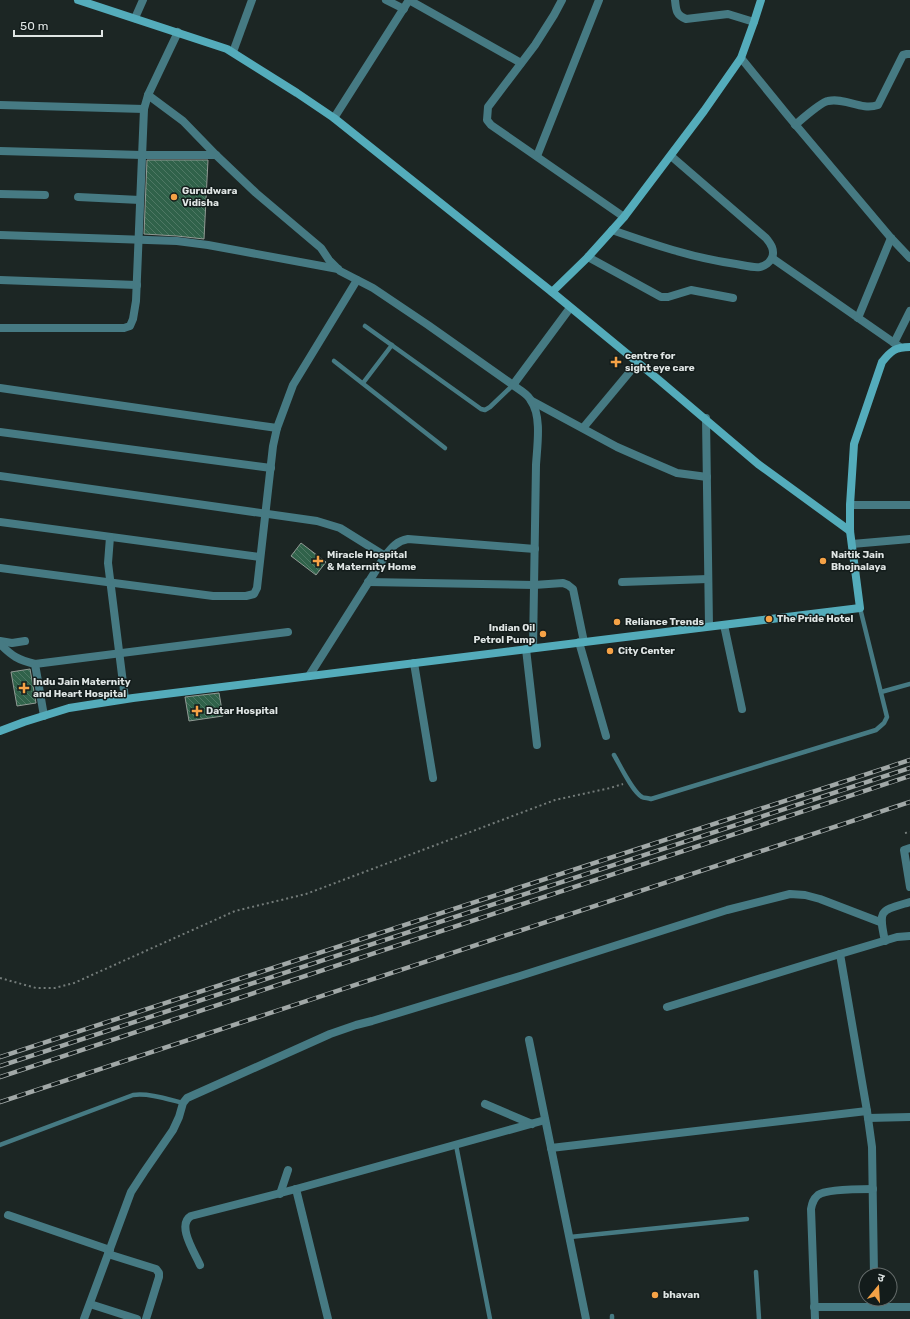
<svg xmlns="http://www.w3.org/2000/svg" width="910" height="1319" font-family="Rubik,'Noto Sans Devanagari',sans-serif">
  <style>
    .building { fill: url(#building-back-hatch); stroke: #909a94 }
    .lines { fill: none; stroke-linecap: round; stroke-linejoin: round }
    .path { stroke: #747c7a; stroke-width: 2; stroke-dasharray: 2 3; stroke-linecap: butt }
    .lane { stroke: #467a83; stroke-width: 4.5 }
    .street { stroke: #467a83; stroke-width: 8 }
    .secondary { stroke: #54acbb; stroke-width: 8 }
    .rail-casing { stroke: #a1a8a7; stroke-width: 4.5 }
    .rail { stroke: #131c1b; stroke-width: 3; stroke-dasharray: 9; stroke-linecap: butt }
    .poi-dot { fill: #f5a246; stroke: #131c1b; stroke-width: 1.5 }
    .labels { text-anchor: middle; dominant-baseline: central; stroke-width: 3; stroke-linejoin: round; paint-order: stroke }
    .poi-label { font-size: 10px; font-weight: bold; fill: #dfe5e4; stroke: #131c1b; text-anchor: start }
  </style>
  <defs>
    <pattern id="building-back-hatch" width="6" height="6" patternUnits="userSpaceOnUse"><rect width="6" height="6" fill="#30624a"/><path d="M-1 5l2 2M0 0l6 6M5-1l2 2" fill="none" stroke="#4e7864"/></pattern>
  </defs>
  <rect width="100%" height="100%" fill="#1c2624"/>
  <g class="building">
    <polygon points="147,160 208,160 204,239 177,236 144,234"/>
    <polygon points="301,543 326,562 316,575 291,556"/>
    <polygon points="30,669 36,703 17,706 11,672"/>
    <polygon points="219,693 223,716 189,721 185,697"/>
  </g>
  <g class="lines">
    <g class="path">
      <polyline points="905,833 910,832"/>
      <polyline points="0,978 36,988 55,988 74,983 235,911 306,894 555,800 610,788 623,784"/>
    </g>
    <g class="lane">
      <polyline points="365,326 481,409 485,410 490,407 513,385"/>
      <polyline points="334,361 445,448"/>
      <polyline points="363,383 392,345"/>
      <polyline points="881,692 910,684"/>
      <path d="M614,755C620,765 632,791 642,797C644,798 648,798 651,799L876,730L884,723L887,717L860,608"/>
      <path d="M0,1145L133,1095C149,1093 167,1099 183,1103"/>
      <polyline points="456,1145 490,1319"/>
      <polyline points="570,1237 747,1219"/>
      <polyline points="756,1272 759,1319"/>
      <polyline points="612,1316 612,1319"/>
    </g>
    <g class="street">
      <polyline points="386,0 404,9"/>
      <polyline points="562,0 554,15 535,45 488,107 487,120 491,125 624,217"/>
      <path d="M675,0C676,10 676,15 686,19L728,14L754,22"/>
      <polyline points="135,18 143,0"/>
      <path d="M178,32L148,95L183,121L216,155L256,193L321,248L329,260L340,271L373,288L428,325L520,390C524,393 529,396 531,401C542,416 537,447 536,465L533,648"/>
      <polyline points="233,52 252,0"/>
      <polyline points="741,58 789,117 891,238 910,258"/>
      <polyline points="0,105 144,109 148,95"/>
      <polyline points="334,118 409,0 521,63"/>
      <path d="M795,125C802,119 821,102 828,101C845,97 861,111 878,105L903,55L907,54H910"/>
      <polyline points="0,151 142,155 216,155"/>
      <polyline points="537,156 599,0"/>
      <polyline points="0,194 45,195"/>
      <polyline points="78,197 140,200"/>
      <path d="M612,230C652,244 693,258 736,264C743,265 752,268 760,267C765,266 770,262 772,258C775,250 771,244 766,238L671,156"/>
      <polyline points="0,235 177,241 208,245 338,269"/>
      <polyline points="588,257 661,297 668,297 691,290 733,298"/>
      <polyline points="772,258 900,347"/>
      <polyline points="0,280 137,285"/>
      <polyline points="858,318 891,238"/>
      <polyline points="0,328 124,328 130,326 133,319 136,301 144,109"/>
      <polyline points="894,343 910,311"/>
      <polyline points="513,385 570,308"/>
      <polyline points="0,388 277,428"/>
      <polyline points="532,401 617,447 642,458 677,473 707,477"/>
      <polyline points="706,418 709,626"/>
      <polyline points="583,428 638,362"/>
      <polyline points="0,432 271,468"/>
      <polyline points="0,476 317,521 340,528 385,556"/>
      <polyline points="850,505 910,505"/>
      <polyline points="0,522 260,557"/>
      <polyline points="110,537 108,563 125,699"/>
      <polyline points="852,544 910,539"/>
      <polyline points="0,568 213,596 246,596 254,594 257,588 273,446 277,428 293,385 357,280"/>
      <polyline points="368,582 534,585 563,583 568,585 573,589 584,642"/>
      <polyline points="622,582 708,579"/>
      <polyline points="724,625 742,709"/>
      <polyline points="0,641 12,643 25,641"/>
      <polyline points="579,642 606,736"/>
      <path d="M0,644C12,656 18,660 35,664L288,632"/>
      <polyline points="526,649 537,745"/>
      <polyline points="414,663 433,778"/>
      <polyline points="35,664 44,716"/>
      <path d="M309,676L385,556C392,547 397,541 408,539L535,549"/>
      <polyline points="910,848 904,850 910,887"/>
      <path d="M885,941C878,909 880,911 910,902"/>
      <polyline points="840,954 867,1111 872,1147 874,1275"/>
      <polyline points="667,1007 840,954 897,937 910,936"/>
      <polyline points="529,1040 586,1319"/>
      <polyline points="485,1104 532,1124"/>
      <polyline points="868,1118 910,1117"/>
      <polyline points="551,1148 867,1111"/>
      <polyline points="296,1189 328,1319"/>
      <polyline points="280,1194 288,1170"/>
      <polyline points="8,1215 110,1250"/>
      <polyline points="108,1254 156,1269 159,1273 159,1277 146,1319"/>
      <path d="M200,1265C195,1253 176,1225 191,1216L296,1189L545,1120"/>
      <polyline points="90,1304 137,1319"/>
      <polyline points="814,1307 910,1307"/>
      <polyline points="84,1319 131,1192 144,1172 173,1130 179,1117 183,1103 187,1098 330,1034 356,1025 372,1021 520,976 727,910 790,894 805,895 820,899 880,922"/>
      <path d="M815,1319L811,1209C812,1204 813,1199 818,1195C826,1189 861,1189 873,1189"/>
    </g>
    <g class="secondary">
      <polyline points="78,0 227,49 297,93 334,118 552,292 659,380 758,464 850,531"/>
      <polyline points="552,292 588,257 624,217 704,111 741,58 754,22 761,0"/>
      <path d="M0,731L24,722L69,708L133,698L860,608L850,531V505L854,444L882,362C891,351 895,347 910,347"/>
    </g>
    <defs>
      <g id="rail">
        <polyline points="0,1057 910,760"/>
        <polyline points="0,1066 910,768"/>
        <polyline points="0,1077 910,776"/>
        <polyline points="0,1102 910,802"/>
      </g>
    </defs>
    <use href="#rail" class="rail-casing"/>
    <use href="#rail" class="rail"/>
  </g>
  <g class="poi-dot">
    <circle cx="174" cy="197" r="4"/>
    <path d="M614 356h4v4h4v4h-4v4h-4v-4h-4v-4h4z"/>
    <path d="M316 555h4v4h4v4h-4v4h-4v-4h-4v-4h4z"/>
    <circle cx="823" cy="561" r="4"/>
    <circle cx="769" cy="619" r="4"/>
    <circle cx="617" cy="622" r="4"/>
    <circle cx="543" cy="634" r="4"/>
    <circle cx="610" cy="651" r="4"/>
    <path d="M22 682h4v4h4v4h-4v4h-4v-4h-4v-4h4z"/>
    <path d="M195 705h4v4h4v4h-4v4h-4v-4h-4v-4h4z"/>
    <circle cx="655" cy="1295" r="4"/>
  </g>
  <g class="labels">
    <g class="poi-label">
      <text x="182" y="191">Gurudwara<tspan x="182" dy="12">Vidisha</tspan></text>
      <text x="625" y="356">centre for<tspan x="625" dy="12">sight eye care</tspan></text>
      <text x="327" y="555">Miracle Hospital<tspan x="327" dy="12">&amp; Maternity Home</tspan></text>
      <text x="831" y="555">Naitik Jain<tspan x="831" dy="12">Bhojnalaya</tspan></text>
      <text x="777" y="619">The Pride Hotel</text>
      <text x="625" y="622">Reliance Trends</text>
      <text x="535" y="628" text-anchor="end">Indian Oil<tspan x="535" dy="12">Petrol Pump</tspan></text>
      <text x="618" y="651">City Center</text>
      <text x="33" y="682">Indu Jain Maternity<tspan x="33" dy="12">and Heart Hospital</tspan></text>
      <text x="206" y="711">Datar Hospital</text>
      <text x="663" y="1295">bhavan</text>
    </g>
  </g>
  <g transform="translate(878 1287) rotate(18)"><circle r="19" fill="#131c1b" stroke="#656c6b"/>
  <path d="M0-3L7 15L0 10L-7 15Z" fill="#f5a246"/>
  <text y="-6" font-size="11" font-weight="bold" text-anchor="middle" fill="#dfe5e4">उ</text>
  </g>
  <path d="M14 30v6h88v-6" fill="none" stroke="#dfe5e4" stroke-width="2"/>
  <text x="20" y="30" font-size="12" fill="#dfe5e4" stroke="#131c1b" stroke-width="3" paint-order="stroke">50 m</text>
</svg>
